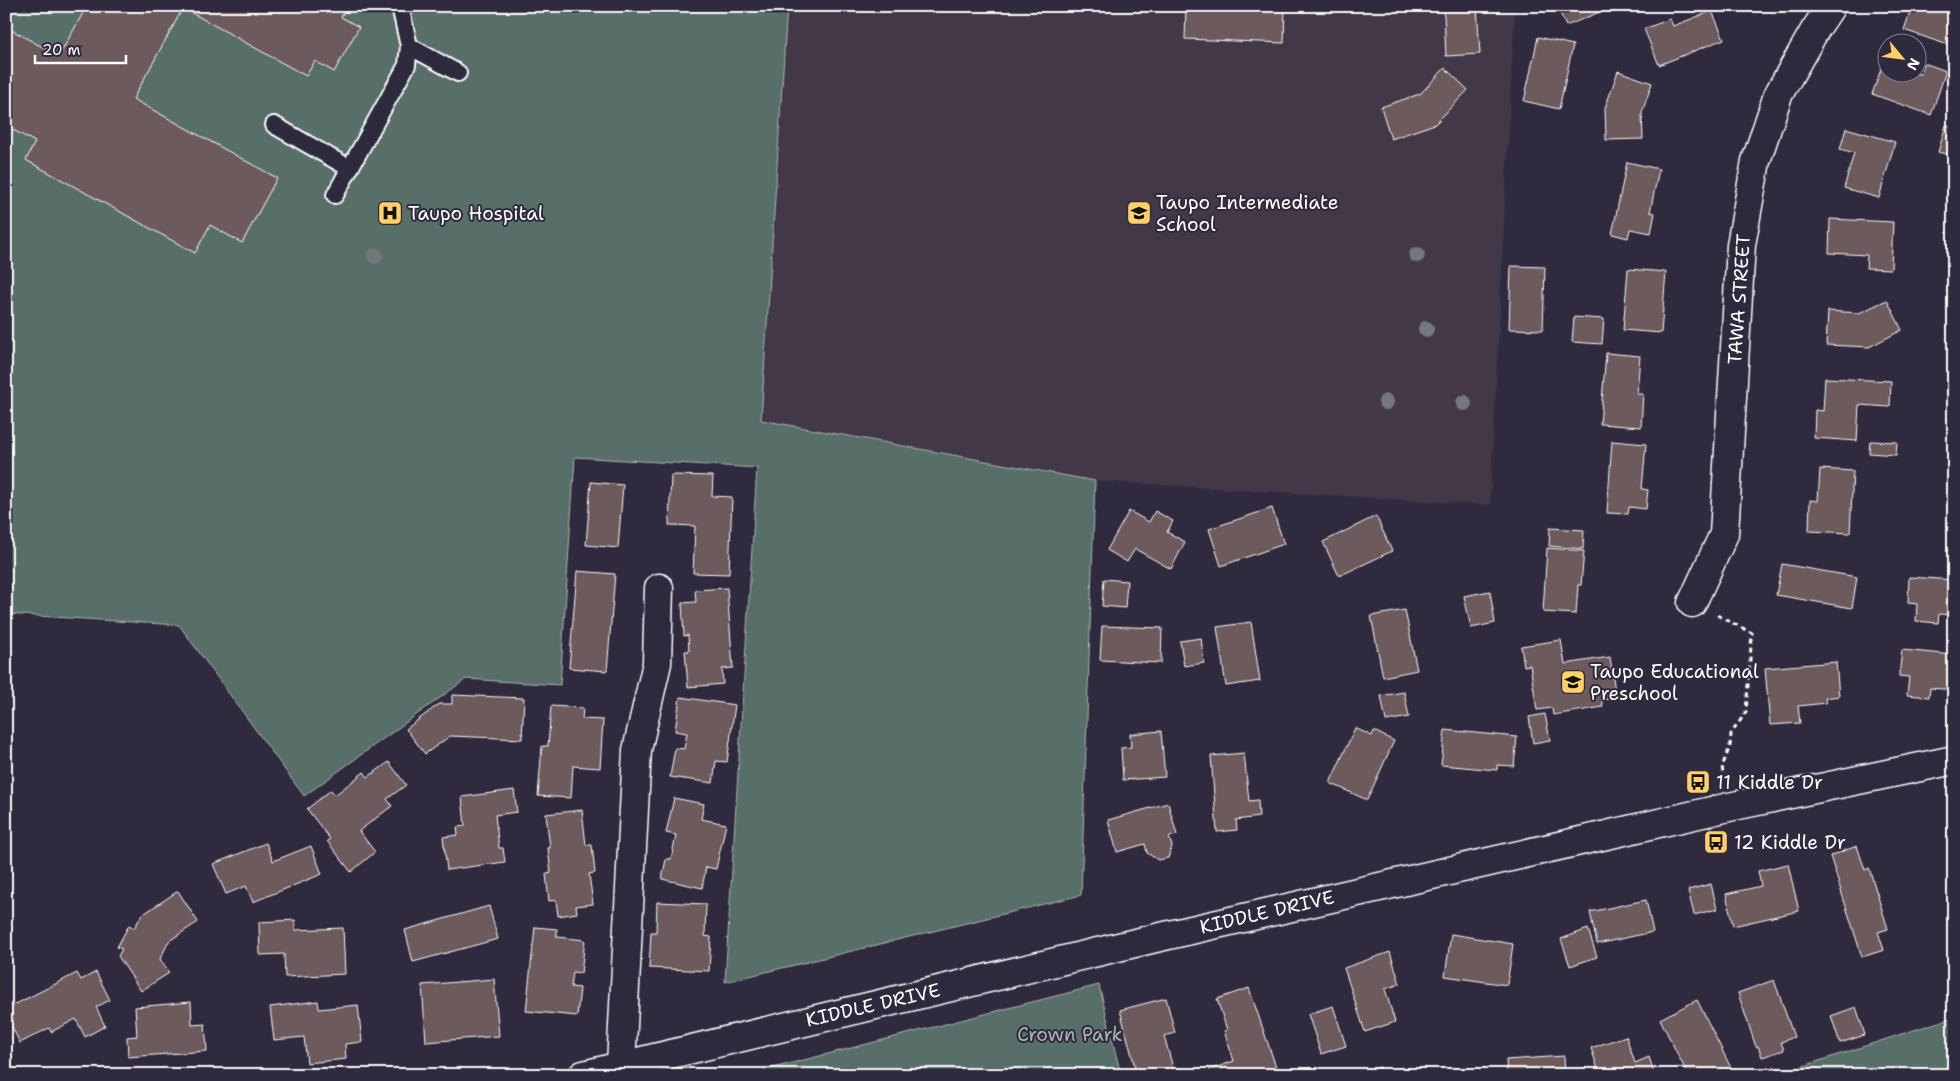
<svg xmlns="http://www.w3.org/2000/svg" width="1960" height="1081" font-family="'Shantell Sans',sans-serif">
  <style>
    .built { fill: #423846 }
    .green { fill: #596e67; stroke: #acb6b3 }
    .building { fill: #6d5a5b; stroke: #fff }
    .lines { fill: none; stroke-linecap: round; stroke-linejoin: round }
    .lane-casing { stroke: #fff; stroke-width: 20 }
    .street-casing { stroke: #fff; stroke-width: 31 }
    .secondary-casing { stroke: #fff; stroke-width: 31 }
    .path { stroke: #fff; stroke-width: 3; stroke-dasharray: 5 4; stroke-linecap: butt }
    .lane { stroke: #2f2a3d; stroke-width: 16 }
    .street { stroke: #2f2a3d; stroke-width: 28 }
    .secondary { stroke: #2f2a3d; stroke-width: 28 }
    .tree { fill: #74777e }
    .labels { text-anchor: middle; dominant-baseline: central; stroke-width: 4; stroke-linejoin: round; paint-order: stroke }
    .poi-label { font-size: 19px; fill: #fff; stroke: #2f2a3d; text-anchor: start }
    .street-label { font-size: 19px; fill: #fff; stroke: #2f2a3d }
    .park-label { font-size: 19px; fill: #acb6b3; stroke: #2f2a3d }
  </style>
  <rect width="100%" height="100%" fill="#2f2a3d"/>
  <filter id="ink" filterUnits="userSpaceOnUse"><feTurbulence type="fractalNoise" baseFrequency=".02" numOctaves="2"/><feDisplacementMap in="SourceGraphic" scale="10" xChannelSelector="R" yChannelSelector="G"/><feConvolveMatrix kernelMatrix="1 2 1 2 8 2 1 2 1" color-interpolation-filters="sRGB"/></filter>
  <g filter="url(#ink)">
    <polygon class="built" points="6,6 1515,6 1490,505 1095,481 761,420 757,468 575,457 560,685 466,679 304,796 179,625 6,614"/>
    <g class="green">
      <polygon points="6,6 787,6 761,420 1095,481 1081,895 725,982 757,468 575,457 560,685 466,679 304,796 179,625 6,614"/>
      <polygon points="1099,985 1121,1075 745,1075"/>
      <polygon points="1954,1017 1954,1075 1776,1075"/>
    </g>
    <g class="building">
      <polygon points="72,6 347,6 341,17 359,27 334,72 315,61 306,76 183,8 133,99 277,178 242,243 210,225 195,253 26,160 35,142 6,126 6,27 59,56 83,13"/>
      <polygon points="1186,6 1285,6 1284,43 1185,39"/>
      <polygon points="1439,6 1477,6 1480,54 1446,56 1444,15"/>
      <polygon points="1557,6 1614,6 1566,26"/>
      <polygon points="1912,6 1941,6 1951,10 1954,6 1954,47 1904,30"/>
      <polygon points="1712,11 1724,39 1659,65 1644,29 1670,19 1673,26"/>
      <polygon points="1538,37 1573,45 1559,109 1524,101"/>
      <polygon points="1884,61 1888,62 1888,72 1921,74 1924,63 1946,71 1931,115 1872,94"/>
      <polygon points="1445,68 1468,90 1435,124 1391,139 1381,107 1420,94"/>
      <polygon points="1618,71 1652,83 1642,113 1643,139 1606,140 1605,108"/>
      <polygon points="1946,125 1954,127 1954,156 1938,152"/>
      <polygon points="1846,128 1895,142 1879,198 1844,188 1854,153 1840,149"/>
      <polygon points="1627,162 1659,169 1650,212 1655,213 1651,233 1630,229 1628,238 1612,234"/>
      <polygon points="1830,219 1893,222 1891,269 1866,268 1867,255 1829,253"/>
      <polygon points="1511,266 1545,267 1543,330 1509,329"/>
      <polygon points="1628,269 1666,272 1661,333 1623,330"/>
      <polygon points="1887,300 1902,330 1869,347 1826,345 1828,311 1859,313"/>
      <polygon points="1574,317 1604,319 1602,344 1572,342"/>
      <polygon points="1606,353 1640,356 1637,394 1643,394 1641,427 1600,424"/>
      <polygon points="1825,378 1891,381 1890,407 1859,405 1857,441 1814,438 1815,410 1823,411"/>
      <polygon points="1612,441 1646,444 1642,489 1648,490 1646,509 1629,507 1628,514 1607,513"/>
      <polygon points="1870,441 1897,442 1896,455 1869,453"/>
      <polygon points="1820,469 1853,471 1850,533 1809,531 1810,500 1818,501"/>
      <polygon points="671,475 713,476 712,496 732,497 729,574 693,573 695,526 669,525"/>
      <polygon points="591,482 623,485 618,548 586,545"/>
      <polygon points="1272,508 1284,544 1221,566 1209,529"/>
      <polygon points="1129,511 1149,522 1155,511 1173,521 1167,532 1185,542 1171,569 1135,549 1127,562 1107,550"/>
      <polygon points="1376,516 1392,551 1339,576 1323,542"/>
      <polygon points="1550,528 1584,530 1583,549 1549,546"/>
      <polygon points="1547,548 1584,551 1581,585 1578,585 1576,614 1543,612"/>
      <polygon points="1782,564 1857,577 1852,608 1776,595"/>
      <polygon points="577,571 615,574 607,671 569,668"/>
      <polygon points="1909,577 1954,580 1954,615 1939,614 1938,623 1916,621 1917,604 1908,603"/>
      <polygon points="1104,579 1127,581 1125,608 1102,606"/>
      <polygon points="727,588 733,668 722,669 723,684 688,687 685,651 689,651 688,635 684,636 682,603 696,602 695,590"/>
      <polygon points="1490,591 1495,623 1471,628 1464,596"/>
      <polygon points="1405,610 1417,670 1383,677 1371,616"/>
      <polygon points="1251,622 1260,681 1226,686 1217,627"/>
      <polygon points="1102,626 1162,628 1161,663 1100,660"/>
      <polygon points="1201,638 1204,663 1184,666 1180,641"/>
      <polygon points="1561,640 1565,664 1610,657 1616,698 1602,700 1603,707 1553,715 1552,708 1537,710 1530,665 1524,666 1521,646"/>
      <polygon points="1902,650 1954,655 1954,690 1930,688 1929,697 1907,695 1909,677 1899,676"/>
      <polygon points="1836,662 1839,696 1825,698 1826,703 1798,706 1800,723 1770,725 1765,668"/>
      <polygon points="1404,692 1409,717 1386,721 1381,696"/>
      <polygon points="452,695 524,698 522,739 450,736 425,754 406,729 439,704 452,704"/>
      <polygon points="680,697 735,705 727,762 716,761 713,783 670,777 675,748 684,749 687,733 675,731"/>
      <polygon points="551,706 583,708 582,719 603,720 600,768 573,766 571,798 538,796 542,746 548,746"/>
      <polygon points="1545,714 1550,740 1533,743 1529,717"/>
      <polygon points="1355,728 1372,736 1374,731 1394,741 1367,800 1330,783"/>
      <polygon points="1445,730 1517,737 1514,766 1497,765 1497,770 1441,765"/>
      <polygon points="1161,731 1165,777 1123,780 1121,748 1131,747 1130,734"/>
      <polygon points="1244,753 1249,801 1258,800 1259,817 1236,820 1237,830 1217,832 1211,756"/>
      <polygon points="389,762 406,785 387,799 392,806 359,831 375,852 351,872 327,841 330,839 307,809 331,790 335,795 364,772 368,777"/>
      <polygon points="514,790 517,812 495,815 499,848 503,848 505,862 447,870 443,837 458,835 457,827 465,826 462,797"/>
      <polygon points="674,798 704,804 701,819 726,824 716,869 706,867 702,888 662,879 666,859 671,859 676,835 666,833"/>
      <polygon points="1168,803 1177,835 1169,837 1172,846 1168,858 1158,860 1147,853 1145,844 1117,852 1108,820"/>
      <polygon points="582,810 586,845 592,845 595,873 589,874 593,904 576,906 577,913 558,916 556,900 549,901 546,874 551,873 548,848 550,848 546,814"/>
      <polygon points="266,843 273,861 311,846 322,874 253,902 246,886 226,894 213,864"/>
      <polygon points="1857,846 1865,870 1869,868 1888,929 1878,932 1884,950 1862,957 1830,856"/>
      <polygon points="1788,864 1799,911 1733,926 1726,894 1761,886 1758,871"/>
      <polygon points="1711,884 1717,909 1694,915 1688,890"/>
      <polygon points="178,891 198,922 169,941 160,959 169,973 141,991 118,956 122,949 117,947 129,925 134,928 142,915"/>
      <polygon points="1646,900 1653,932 1597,944 1590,912"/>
      <polygon points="657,902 706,904 705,936 711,937 709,971 649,968 651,932 656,932"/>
      <polygon points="489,906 498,939 413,962 405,930"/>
      <polygon points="295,920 295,930 343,928 345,974 285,977 284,954 260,955 259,922"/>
      <polygon points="535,927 557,929 557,937 585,940 581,973 573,972 571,987 580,988 577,1016 526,1011"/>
      <polygon points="1588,929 1597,957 1570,966 1561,939"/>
      <polygon points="1451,934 1513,944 1507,985 1445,976"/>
      <polygon points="1390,952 1400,984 1385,989 1395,1022 1365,1032 1344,968"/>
      <polygon points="96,972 110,1000 96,1007 105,1026 85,1037 76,1019 51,1032 49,1028 20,1043 6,1015 6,1009 77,973 81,980"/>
      <polygon points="494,979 499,1036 426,1042 422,985"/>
      <polygon points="1774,980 1794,1037 1781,1042 1784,1050 1762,1057 1758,1046 1756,1047 1738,993"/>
      <polygon points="1249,988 1277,1070 1263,1075 1211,1075 1209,1070 1234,1061 1224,1031 1227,1030 1217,999"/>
      <polygon points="1166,998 1175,1033 1164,1036 1175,1075 1137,1075 1120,1010"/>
      <polygon points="1697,1000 1731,1068 1716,1075 1688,1075 1660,1019"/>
      <polygon points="318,1001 319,1009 358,1005 362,1042 345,1044 346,1059 307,1063 304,1037 274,1040 270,1007"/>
      <polygon points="191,1002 192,1025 205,1024 207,1051 128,1057 127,1037 137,1036 135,1007"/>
      <polygon points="1333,1006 1346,1046 1321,1054 1308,1014"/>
      <polygon points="1856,1007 1865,1035 1840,1043 1831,1016"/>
      <polygon points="1626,1036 1635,1063 1649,1057 1655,1075 1600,1075 1591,1048"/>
      <polygon points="1564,1056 1565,1075 1507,1075 1506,1060"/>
      <polygon points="1380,1067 1383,1075 1360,1075"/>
    </g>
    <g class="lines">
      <defs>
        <g id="lane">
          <polyline points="409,46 458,73"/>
          <polyline points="274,125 349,168"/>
          <polyline points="335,195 407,65 409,46 400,6"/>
        </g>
        <g id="street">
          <polyline points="1692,603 1724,534 1741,245 1756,161 1778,95 1815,30 1831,6"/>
          <polyline points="621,1065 637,750 657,663 659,588"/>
        </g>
        <polyline id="secondary" points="583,1075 1156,938 1729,807 1954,760"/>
      </defs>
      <use href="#lane" class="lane-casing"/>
      <use href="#street" class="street-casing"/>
      <use href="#secondary" class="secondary-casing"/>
      <polyline class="path" points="1717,615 1752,633 1746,712 1731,734 1730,746 1722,767 1724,779"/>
      <use href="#lane" class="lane"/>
      <use href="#street" class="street"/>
      <use href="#secondary" class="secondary"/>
    </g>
    <g class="tree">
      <circle cx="1417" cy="255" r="8"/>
      <circle cx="375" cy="256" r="8"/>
      <circle cx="1426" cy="329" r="8"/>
      <circle cx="1386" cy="402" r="8"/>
      <circle cx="1464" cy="403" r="8"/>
    </g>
  </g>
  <defs>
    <symbol id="hospital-square" viewBox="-11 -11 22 22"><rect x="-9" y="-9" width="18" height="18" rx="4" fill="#ffd166" stroke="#2f2a3d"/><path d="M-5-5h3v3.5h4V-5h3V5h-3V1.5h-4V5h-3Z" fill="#111"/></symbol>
    <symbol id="school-square" viewBox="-11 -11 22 22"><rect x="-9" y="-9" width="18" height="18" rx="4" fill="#ffd166" stroke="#2f2a3d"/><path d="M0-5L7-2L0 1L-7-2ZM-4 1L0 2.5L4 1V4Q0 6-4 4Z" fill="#111"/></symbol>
    <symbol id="bus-square" viewBox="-11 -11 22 22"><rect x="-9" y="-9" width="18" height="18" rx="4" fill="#ffd166" stroke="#2f2a3d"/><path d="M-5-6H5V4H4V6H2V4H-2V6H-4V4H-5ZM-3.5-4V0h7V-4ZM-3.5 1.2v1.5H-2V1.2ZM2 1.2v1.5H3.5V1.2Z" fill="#111"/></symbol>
  </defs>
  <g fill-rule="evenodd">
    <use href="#hospital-square" x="376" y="199" width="28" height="28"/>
    <use href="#school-square" x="1125" y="199" width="28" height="28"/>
    <use href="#school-square" x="1559" y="668" width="28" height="28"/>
    <use href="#bus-square" x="1684" y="768" width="28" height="28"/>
    <use href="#bus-square" x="1702" y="828" width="28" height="28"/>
  </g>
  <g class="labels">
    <g class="poi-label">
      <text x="1156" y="202">Taupo Intermediate<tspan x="1156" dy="22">School</tspan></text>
      <text x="408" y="213">Taupo Hospital</text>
      <text x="1590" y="671">Taupo Educational<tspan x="1590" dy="22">Preschool</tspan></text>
      <text x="1716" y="782">11 Kiddle Dr</text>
      <text x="1734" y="842">12 Kiddle Dr</text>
    </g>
    <g class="street-label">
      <text transform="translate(1739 299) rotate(-86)">TAWA STREET</text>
      <text transform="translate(1267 912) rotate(-13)">KIDDLE DRIVE</text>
      <text transform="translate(873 1005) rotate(-13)">KIDDLE DRIVE</text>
    </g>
    <g class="park-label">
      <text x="1070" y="1034">Crown Park</text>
    </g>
  </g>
  <rect width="1960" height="1081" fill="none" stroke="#2f2a3d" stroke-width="25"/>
  <rect x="12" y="12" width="1935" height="1056" fill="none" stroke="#fff" stroke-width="2" filter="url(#ink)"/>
  <g transform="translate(1902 58) rotate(119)"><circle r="24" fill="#2f2a3d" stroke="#827f8b"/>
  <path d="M0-4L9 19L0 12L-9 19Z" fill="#ffd166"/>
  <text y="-8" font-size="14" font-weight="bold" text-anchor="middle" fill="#ffffff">N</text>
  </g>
  <path d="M35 55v8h91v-8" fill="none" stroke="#ffffff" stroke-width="2.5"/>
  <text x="42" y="55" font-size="15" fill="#ffffff" stroke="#2f2a3d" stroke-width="4" paint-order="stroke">20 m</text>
</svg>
